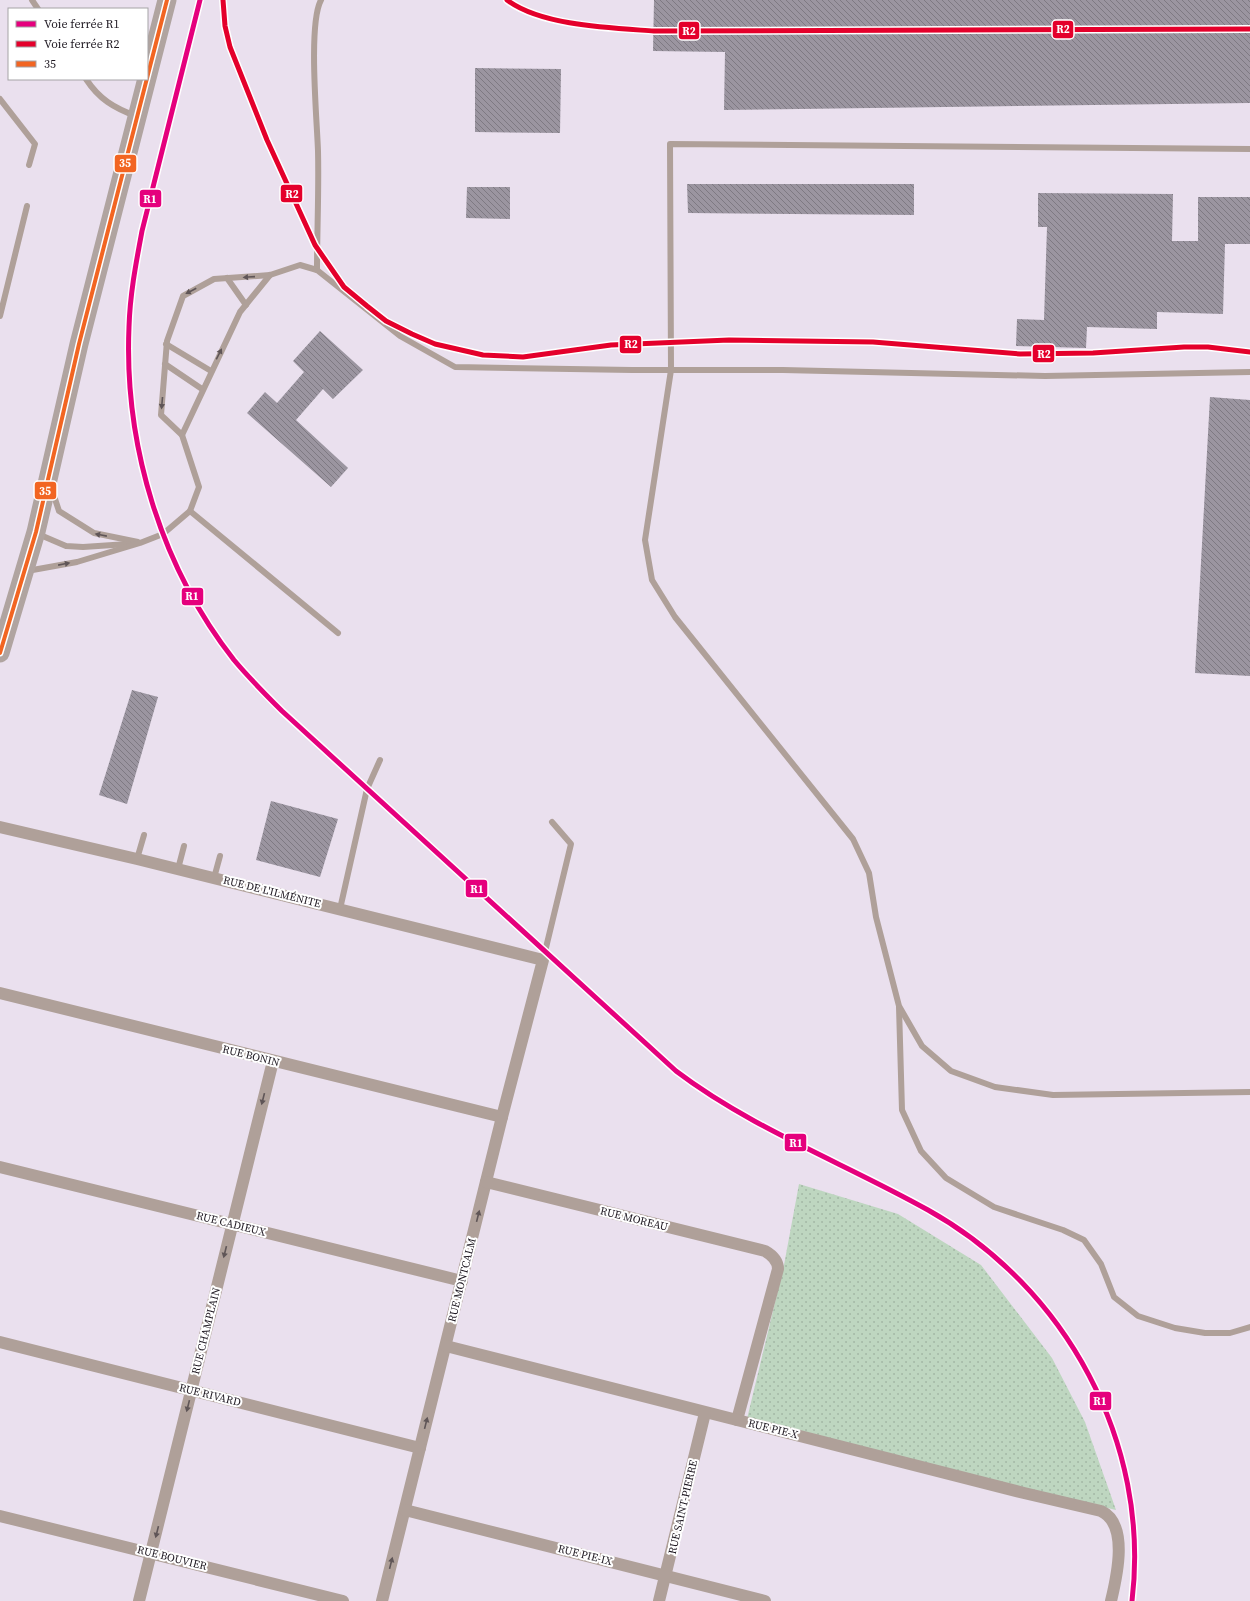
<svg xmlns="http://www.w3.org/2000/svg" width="1250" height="1601" font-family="'Source Serif 4',serif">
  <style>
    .park { fill: url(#park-dots) }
    .building { fill: url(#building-back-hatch) }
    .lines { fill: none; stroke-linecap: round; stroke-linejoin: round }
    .lane { stroke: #afa099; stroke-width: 6 }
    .street { stroke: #afa099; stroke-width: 12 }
    .primary { stroke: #b0a4a0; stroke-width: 19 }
    .bus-1-casing { stroke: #fff; stroke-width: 7 }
    .bus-1 { stroke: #f26522; stroke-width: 4 }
    .rail-1-casing { stroke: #fff; stroke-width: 8 }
    .rail-2-casing { stroke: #fff; stroke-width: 8 }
    .rail-1 { stroke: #e5007d; stroke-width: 5 }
    .rail-2 { stroke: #e4002b; stroke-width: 5 }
    .oneway { fill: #5f5557 }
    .labels { text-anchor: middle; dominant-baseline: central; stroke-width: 4; stroke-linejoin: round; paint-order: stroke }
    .street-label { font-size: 11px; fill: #1e1821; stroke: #fff }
    .line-badge { stroke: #fff; stroke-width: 1.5 }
    .badge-label { font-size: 11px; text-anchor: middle; font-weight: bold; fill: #fff }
  </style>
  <defs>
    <pattern id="park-dots" width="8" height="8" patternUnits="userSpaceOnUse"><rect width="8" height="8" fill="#bed6c0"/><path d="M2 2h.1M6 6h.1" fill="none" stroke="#a3b7a5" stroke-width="1.8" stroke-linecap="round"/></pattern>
    <pattern id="building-back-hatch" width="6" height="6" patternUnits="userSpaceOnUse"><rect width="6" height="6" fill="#9b95a0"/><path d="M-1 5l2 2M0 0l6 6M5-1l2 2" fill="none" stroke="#7e7982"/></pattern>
  </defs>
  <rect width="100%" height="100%" fill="#eae0ee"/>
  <polygon class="park" points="799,1184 898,1214 981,1265 1052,1358 1085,1422 1116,1510 746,1423 784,1265"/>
  <g class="building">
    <polygon points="654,0 1250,0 1250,103 724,110 725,52 653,51"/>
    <polygon points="475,68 561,69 560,133 475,132"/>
    <polygon points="687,184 914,184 914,215 688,213"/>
    <polygon points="467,187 510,187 510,219 466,218"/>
    <polygon points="1038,193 1173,194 1172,241 1198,241 1198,197 1250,197 1250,244 1225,244 1223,314 1157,312 1157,329 1087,327 1086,348 1016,346 1017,319 1044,320 1047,227 1038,227"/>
    <polygon points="320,331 363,370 333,399 323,389 296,420 348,468 331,487 247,413 265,392 277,403 304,372 293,361"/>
    <polygon points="1210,397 1250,400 1250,676 1195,673"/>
    <polygon points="132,690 158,697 127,804 99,795"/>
    <polygon points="271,801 338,819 320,877 256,860"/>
  </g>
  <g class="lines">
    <g class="lane">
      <polyline points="32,0 38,9"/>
      <path d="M86,79C99,99 114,108 136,116"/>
      <polyline points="0,99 35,144 29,165"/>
      <polyline points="1250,149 670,144 671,370 645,540 652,580 675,617 853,839 869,873 876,917 899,1006 922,1046 951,1071 995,1087 1053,1095 1250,1092"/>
      <path d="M317,270C317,230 319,191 318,151C317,120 308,24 321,0"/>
      <polyline points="227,278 246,305"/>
      <polyline points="0,316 27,206"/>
      <polyline points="166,344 211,371"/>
      <polyline points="165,364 202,389"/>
      <polyline points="182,435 240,312 270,275"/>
      <polyline points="52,490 59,511 94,533 138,542"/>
      <polyline points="190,511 338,633"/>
      <polyline points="38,534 66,546 83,547 128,544"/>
      <polyline points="27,571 77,562 140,543 163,534 190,511 199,487 182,435 161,415 167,341 183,296 214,279 270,275 300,265 317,270 400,336 455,367 632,370 783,370 1045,376 1250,372"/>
      <polyline points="137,859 144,835"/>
      <polyline points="178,869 184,846"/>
      <polyline points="214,878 220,856"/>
      <polyline points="340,909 367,789 380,760"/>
      <polyline points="543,960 571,844 552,822"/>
      <polyline points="899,1007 902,1110 921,1151 946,1178 994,1207 1063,1230 1084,1240 1101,1264 1114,1297 1138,1316 1175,1328 1205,1333 1230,1333 1250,1327"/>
    </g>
    <g class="street">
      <polyline points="0,827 137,859 543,960 502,1117 382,1601"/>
      <polyline points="0,993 502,1117"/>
      <polyline points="0,1167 462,1281"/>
      <path d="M486,1182L765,1251C772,1255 778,1260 778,1269L737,1420"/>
      <polyline points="0,1342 420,1448"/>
      <path d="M446,1346L1024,1493L1101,1511C1129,1524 1117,1576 1111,1601"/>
      <polyline points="405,1510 765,1601"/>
      <polyline points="0,1516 343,1601"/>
      <polyline points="139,1601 273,1061"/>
      <polyline points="659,1601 705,1413"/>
    </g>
    <polyline class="primary" points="0,653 36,532 79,344 167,0"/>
    <defs>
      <polyline id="bus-1" points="0,653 36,532 79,344 167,0"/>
    </defs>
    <use href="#bus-1" class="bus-1-casing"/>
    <use href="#bus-1" class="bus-1"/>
    <defs>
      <path id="rail-1" d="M200,0L142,231C136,263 130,294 129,327C124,445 161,567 234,660C249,678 266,695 282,711L676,1071C751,1128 846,1164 928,1210C1066,1287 1151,1443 1132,1601"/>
      <g id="rail-2">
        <polyline points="223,0 225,26 230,47 267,140 315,245 344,287 367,306 386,321 412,334 435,344 483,355 523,357 611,345 729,340 873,342 1020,354 1093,353 1184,347 1208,347 1250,352"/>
        <path d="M507,0C541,26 612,28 654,31L1250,29"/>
      </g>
    </defs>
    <use href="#rail-1" class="rail-1-casing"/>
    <use href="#rail-2" class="rail-2-casing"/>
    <use href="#rail-1" class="rail-1"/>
    <use href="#rail-2" class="rail-2"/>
  </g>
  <defs><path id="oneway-solid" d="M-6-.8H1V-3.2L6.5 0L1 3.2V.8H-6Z"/></defs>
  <g class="oneway">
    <use href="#oneway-solid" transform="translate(249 277) rotate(176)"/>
    <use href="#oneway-solid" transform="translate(191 291) rotate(152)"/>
    <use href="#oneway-solid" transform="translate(219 354) rotate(-63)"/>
    <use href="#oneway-solid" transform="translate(162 403) rotate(95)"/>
    <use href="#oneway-solid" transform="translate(101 535) rotate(-169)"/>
    <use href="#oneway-solid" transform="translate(64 564) rotate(-11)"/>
    <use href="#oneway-solid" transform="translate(263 1099) rotate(104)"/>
    <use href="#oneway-solid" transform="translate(478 1216) rotate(-76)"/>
    <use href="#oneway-solid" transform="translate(225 1252) rotate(104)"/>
    <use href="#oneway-solid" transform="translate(188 1406) rotate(104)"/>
    <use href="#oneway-solid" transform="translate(426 1423) rotate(-76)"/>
    <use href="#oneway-solid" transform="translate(157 1532) rotate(104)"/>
    <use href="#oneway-solid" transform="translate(391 1563) rotate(-76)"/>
  </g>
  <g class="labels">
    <g class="street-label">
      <text transform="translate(272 892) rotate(14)">RUE DE L'ILMÉNITE</text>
      <text transform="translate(251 1056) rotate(14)">RUE BONIN</text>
      <text transform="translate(634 1219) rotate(14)">RUE MOREAU</text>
      <text transform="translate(231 1224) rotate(14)">RUE CADIEUX</text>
      <text transform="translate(462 1280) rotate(-76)">RUE MONTCALM</text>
      <text transform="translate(206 1331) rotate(-76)">RUE CHAMPLAIN</text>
      <text transform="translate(210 1395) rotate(14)">RUE RIVARD</text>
      <text transform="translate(773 1429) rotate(14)">RUE PIE-X</text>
      <text transform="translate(683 1507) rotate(-77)">RUE SAINT-PIERRE</text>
      <text transform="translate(585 1555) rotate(14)">RUE PIE-IX</text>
      <text transform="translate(172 1558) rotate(14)">RUE BOUVIER</text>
    </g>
  </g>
  <g class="line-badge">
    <rect x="1052" y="20" width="22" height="19" rx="4" fill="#e4002b"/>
    <rect x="678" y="21" width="22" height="19" rx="4" fill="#e4002b"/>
    <rect x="114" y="154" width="23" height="19" rx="4" fill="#f26522"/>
    <rect x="280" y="184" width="23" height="19" rx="4" fill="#e4002b"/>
    <rect x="139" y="189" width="23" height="19" rx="4" fill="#e5007d"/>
    <rect x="619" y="335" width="23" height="19" rx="4" fill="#e4002b"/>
    <rect x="1032" y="344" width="23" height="19" rx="4" fill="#e4002b"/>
    <rect x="34" y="481" width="23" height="19" rx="4" fill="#f26522"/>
    <rect x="181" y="587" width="23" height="19" rx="4" fill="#e5007d"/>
    <rect x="465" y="879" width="23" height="19" rx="4" fill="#e5007d"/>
    <rect x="784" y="1133" width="23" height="19" rx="4" fill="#e5007d"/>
    <rect x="1089" y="1391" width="23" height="20" rx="4" fill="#e5007d"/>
  </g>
  <g class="badge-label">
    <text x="1063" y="33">R2</text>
    <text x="689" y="35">R2</text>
    <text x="125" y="167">35</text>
    <text x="292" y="198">R2</text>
    <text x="150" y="203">R1</text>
    <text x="631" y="348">R2</text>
    <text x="1044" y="358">R2</text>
    <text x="45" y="495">35</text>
    <text x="192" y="600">R1</text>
    <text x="477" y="893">R1</text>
    <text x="796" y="1147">R1</text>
    <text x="1100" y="1405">R1</text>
  </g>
  <rect x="8" y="8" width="140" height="72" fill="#ffffff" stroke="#a5a3a6"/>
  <rect x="16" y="21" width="20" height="6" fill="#e5007d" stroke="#a5a3a6"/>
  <text x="44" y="28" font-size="12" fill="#1e1821">Voie ferrée R1</text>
  <rect x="16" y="41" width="20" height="6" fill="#e4002b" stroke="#a5a3a6"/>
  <text x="44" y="48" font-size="12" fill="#1e1821">Voie ferrée R2</text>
  <rect x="16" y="61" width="20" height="6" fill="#f26522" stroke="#a5a3a6"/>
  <text x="44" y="68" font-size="12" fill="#1e1821">35</text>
</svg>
